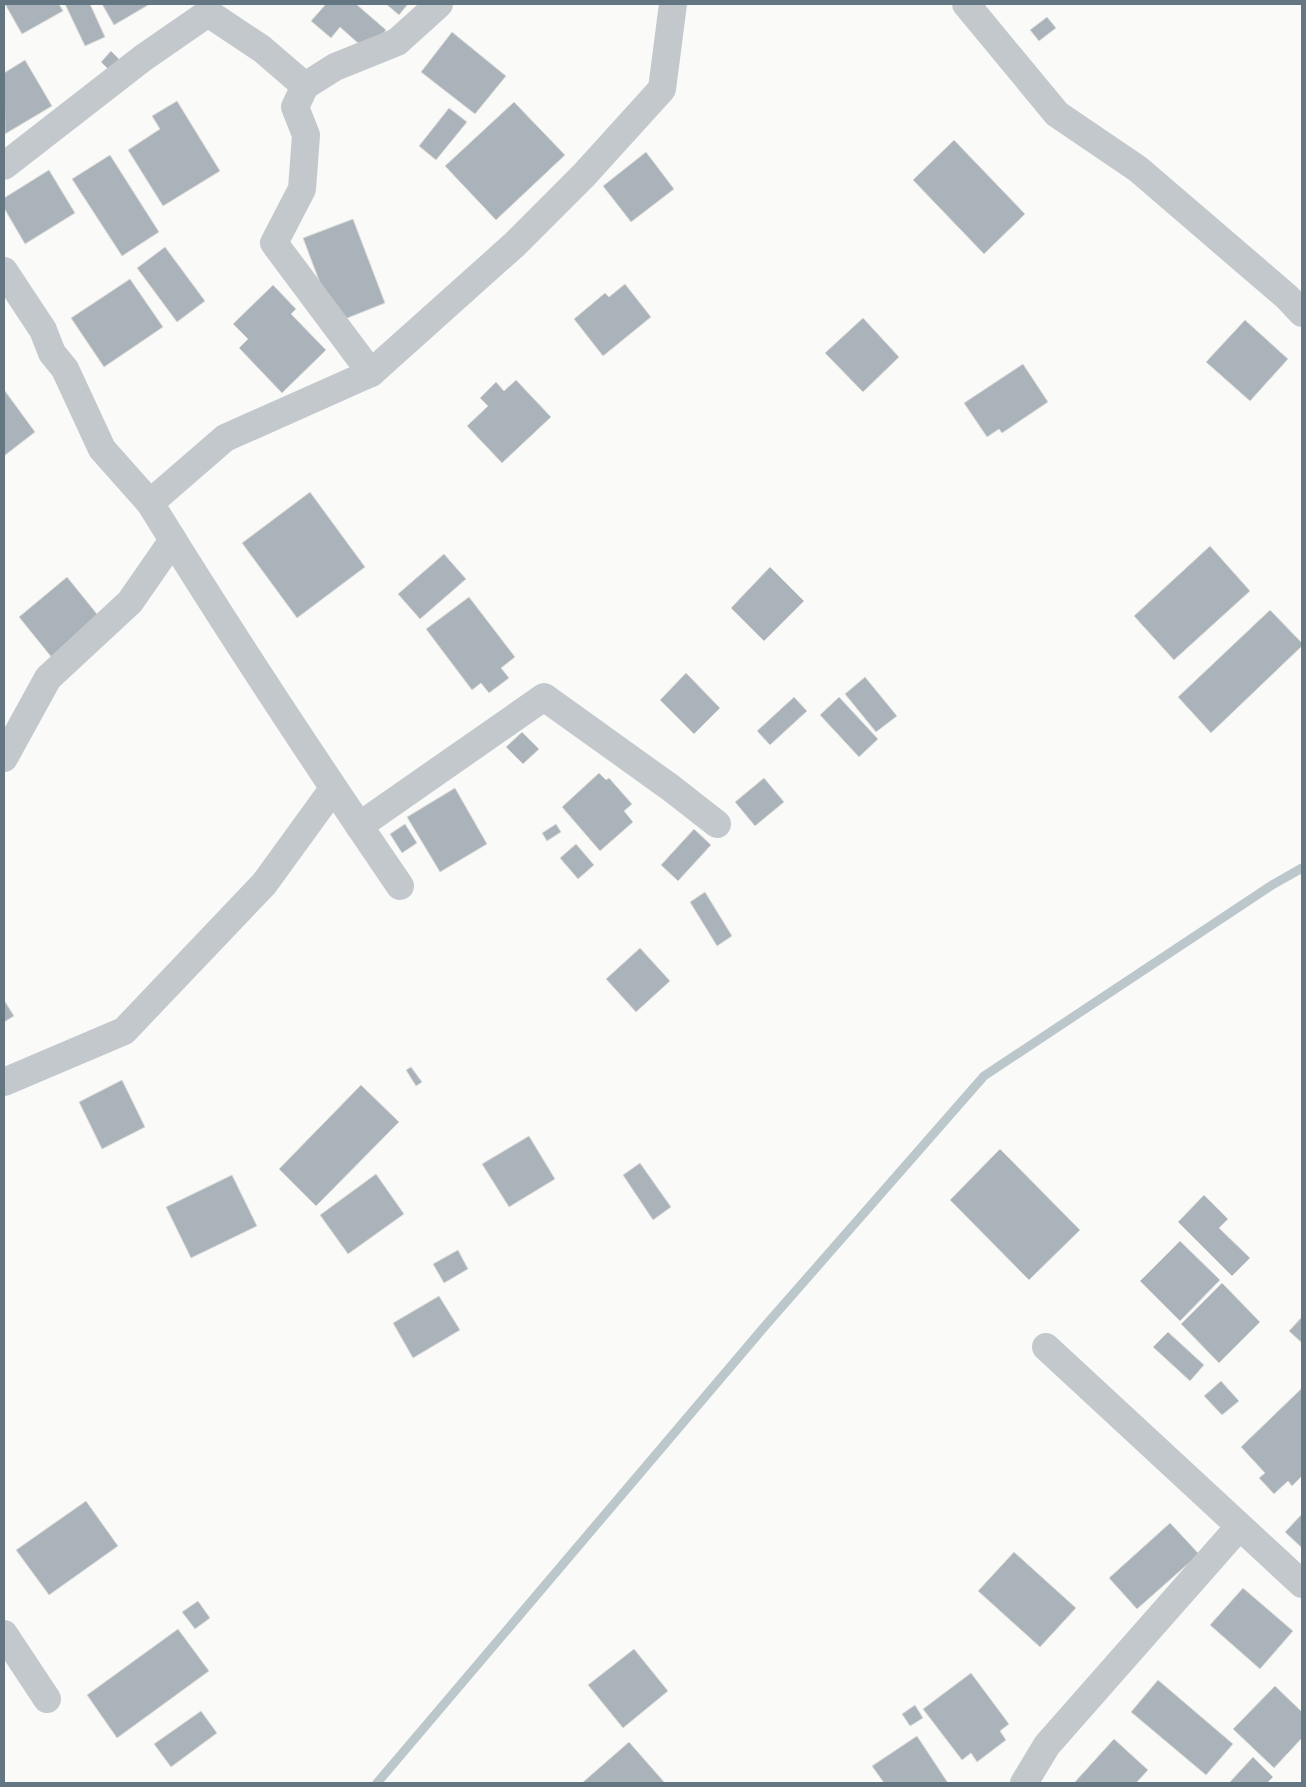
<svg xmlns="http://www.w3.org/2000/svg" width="1306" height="1787" font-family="'Fira Sans Condensed',sans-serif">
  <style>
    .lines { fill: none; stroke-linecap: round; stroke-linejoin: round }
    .stream { stroke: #bbc7cb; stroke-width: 9 }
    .building { fill: #aab3b9; stroke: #dcdcda }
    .minor { stroke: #c3c8cc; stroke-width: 28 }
  </style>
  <rect width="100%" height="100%" fill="#fafaf8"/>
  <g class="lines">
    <polyline class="stream" points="377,1783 765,1326 984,1076 1272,885 1302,868"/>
  </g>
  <g class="building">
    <polygon points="5,4 59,4 63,11 22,34"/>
    <polygon points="65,4 90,4 105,37 85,46"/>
    <polygon points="102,4 150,4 114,25"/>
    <polygon points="326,4 356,4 386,30 368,52 340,27 331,38 311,21"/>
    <polygon points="386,4 408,4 399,15"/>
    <polygon points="1047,17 1056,28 1039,41 1030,30"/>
    <polygon points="452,32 506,76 475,114 421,72"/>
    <polygon points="111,51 121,61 111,72 101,62"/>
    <polygon points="25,60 52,106 5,134 4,73"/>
    <polygon points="177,101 220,171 163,206 128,150 160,129 152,116"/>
    <polygon points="514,102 565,155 496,220 445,166"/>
    <polygon points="449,108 467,122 436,160 419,146"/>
    <polygon points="954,140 1025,214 984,254 913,180"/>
    <polygon points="646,152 674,189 631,222 603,186"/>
    <polygon points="110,155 159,232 122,256 72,179"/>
    <polygon points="49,170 75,213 25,244 4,208 4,198"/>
    <polygon points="353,219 385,303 335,323 303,238"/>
    <polygon points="165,247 205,301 177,322 137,268"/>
    <polygon points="130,279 163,327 104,367 71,318"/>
    <polygon points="625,284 651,317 603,356 574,319 605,293 609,297"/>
    <polygon points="273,285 296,309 291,314 326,350 282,393 239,348 248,339 233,324"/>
    <polygon points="863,318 899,357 863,392 825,353"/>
    <polygon points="1245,320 1288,359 1250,401 1206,362"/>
    <polygon points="1023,364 1048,402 1002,433 999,429 987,437 964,403"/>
    <polygon points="516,380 551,417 502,463 467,426 488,406 480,398 496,382 504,391"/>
    <polygon points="5,391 35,432 4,456 4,392"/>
    <polygon points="310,492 365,567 297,618 242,543"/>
    <polygon points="1210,546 1250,591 1174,660 1134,616"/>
    <polygon points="444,554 466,579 420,619 398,594"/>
    <polygon points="770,567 804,601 764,641 731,608"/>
    <polygon points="67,577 101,619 53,659 19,617"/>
    <polygon points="469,597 515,657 501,668 509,678 489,693 481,683 472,690 426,629"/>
    <polygon points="1270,610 1302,643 1302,646 1211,733 1178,697"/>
    <polygon points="686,673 720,708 694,734 660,700"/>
    <polygon points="865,677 897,716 876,732 845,694"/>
    <polygon points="794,697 807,711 770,745 757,731"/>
    <polygon points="839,697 878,739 859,757 820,715"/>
    <polygon points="522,732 539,749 523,764 506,747"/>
    <polygon points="599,773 606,780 609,778 632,804 624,811 633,822 600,851 562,807"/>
    <polygon points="764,778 784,802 755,826 735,802"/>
    <polygon points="455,788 487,844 440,872 407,817"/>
    <polygon points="405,824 417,843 402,853 390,834"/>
    <polygon points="556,824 561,832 547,841 542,833"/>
    <polygon points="694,829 711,845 678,881 661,865"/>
    <polygon points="576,844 594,865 578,879 560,858"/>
    <polygon points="705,892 732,936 717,946 690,902"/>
    <polygon points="640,948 670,981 636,1012 606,979"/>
    <polygon points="4,1000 14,1016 4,1022"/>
    <polygon points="411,1067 422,1082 416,1086 406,1070"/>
    <polygon points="122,1080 145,1127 102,1149 79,1102"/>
    <polygon points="361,1085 399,1122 316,1206 279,1169"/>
    <polygon points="529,1136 555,1179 509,1207 482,1164"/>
    <polygon points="1000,1149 1080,1230 1029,1280 950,1200"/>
    <polygon points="640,1163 671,1207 653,1220 623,1175"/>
    <polygon points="376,1174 404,1214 348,1254 320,1215"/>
    <polygon points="232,1175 257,1226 191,1258 166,1207"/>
    <polygon points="1204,1195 1228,1219 1219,1228 1250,1258 1232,1276 1178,1222"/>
    <polygon points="1180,1241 1220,1280 1180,1321 1140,1281"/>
    <polygon points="458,1250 468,1269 444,1283 433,1264"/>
    <polygon points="1222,1283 1260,1322 1219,1363 1181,1324"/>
    <polygon points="439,1296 460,1330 413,1358 393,1323"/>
    <polygon points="1302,1317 1302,1343 1289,1331"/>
    <polygon points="1168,1332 1204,1365 1190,1381 1153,1347"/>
    <polygon points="1221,1381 1239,1401 1222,1415 1204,1396"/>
    <polygon points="1302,1388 1302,1476 1292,1486 1288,1481 1274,1494 1259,1478 1265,1473 1241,1447"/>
    <polygon points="86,1501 118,1546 49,1595 16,1550"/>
    <polygon points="1302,1514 1302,1548 1285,1532"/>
    <polygon points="1170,1523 1199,1554 1137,1609 1109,1578"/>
    <polygon points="1014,1552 1076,1608 1040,1647 978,1591"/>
    <polygon points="1243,1588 1293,1631 1260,1669 1210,1625"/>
    <polygon points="198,1601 210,1618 195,1629 182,1612"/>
    <polygon points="178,1629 209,1671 117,1738 87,1695"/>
    <polygon points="634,1649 668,1691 623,1728 588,1685"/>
    <polygon points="971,1673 1009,1724 1000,1731 1006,1740 977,1762 971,1753 962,1760 923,1709"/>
    <polygon points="1158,1680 1233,1744 1206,1775 1131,1712"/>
    <polygon points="1275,1686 1302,1712 1302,1738 1274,1768 1233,1729"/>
    <polygon points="915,1705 923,1718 910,1726 902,1714"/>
    <polygon points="201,1711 217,1733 171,1767 154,1744"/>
    <polygon points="917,1736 948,1783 884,1783 872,1766"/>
    <polygon points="1114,1739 1148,1770 1136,1783 1074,1783"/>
    <polygon points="629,1742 665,1783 582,1783"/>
    <polygon points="1253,1757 1273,1777 1267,1783 1229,1783"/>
  </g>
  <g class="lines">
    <g class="minor">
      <polyline points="966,4 1057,114 1138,169 1287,297 1302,313"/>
      <polyline points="4,166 143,58 208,13 262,49 305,86"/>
      <polyline points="4,271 43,330 52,353 65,369 102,449 150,503 225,438 371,373 274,243 302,189 306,135 295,107 305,86 335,67 397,42 439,4"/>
      <polyline points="371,373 514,245 584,175 662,89 673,4"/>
      <path d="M150,503C230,633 314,760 400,886"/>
      <polyline points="4,758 48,678 130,602 173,540"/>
      <polyline points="359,826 544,697 671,788 717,824"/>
      <polyline points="4,1082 124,1031 264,884 333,789"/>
      <polyline points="1046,1347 1302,1584"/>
      <polyline points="4,1634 47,1699"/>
      <polyline points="1024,1783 1047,1745 1239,1527"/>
    </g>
  </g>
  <rect width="1306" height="1787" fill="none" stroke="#657683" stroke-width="10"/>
</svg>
